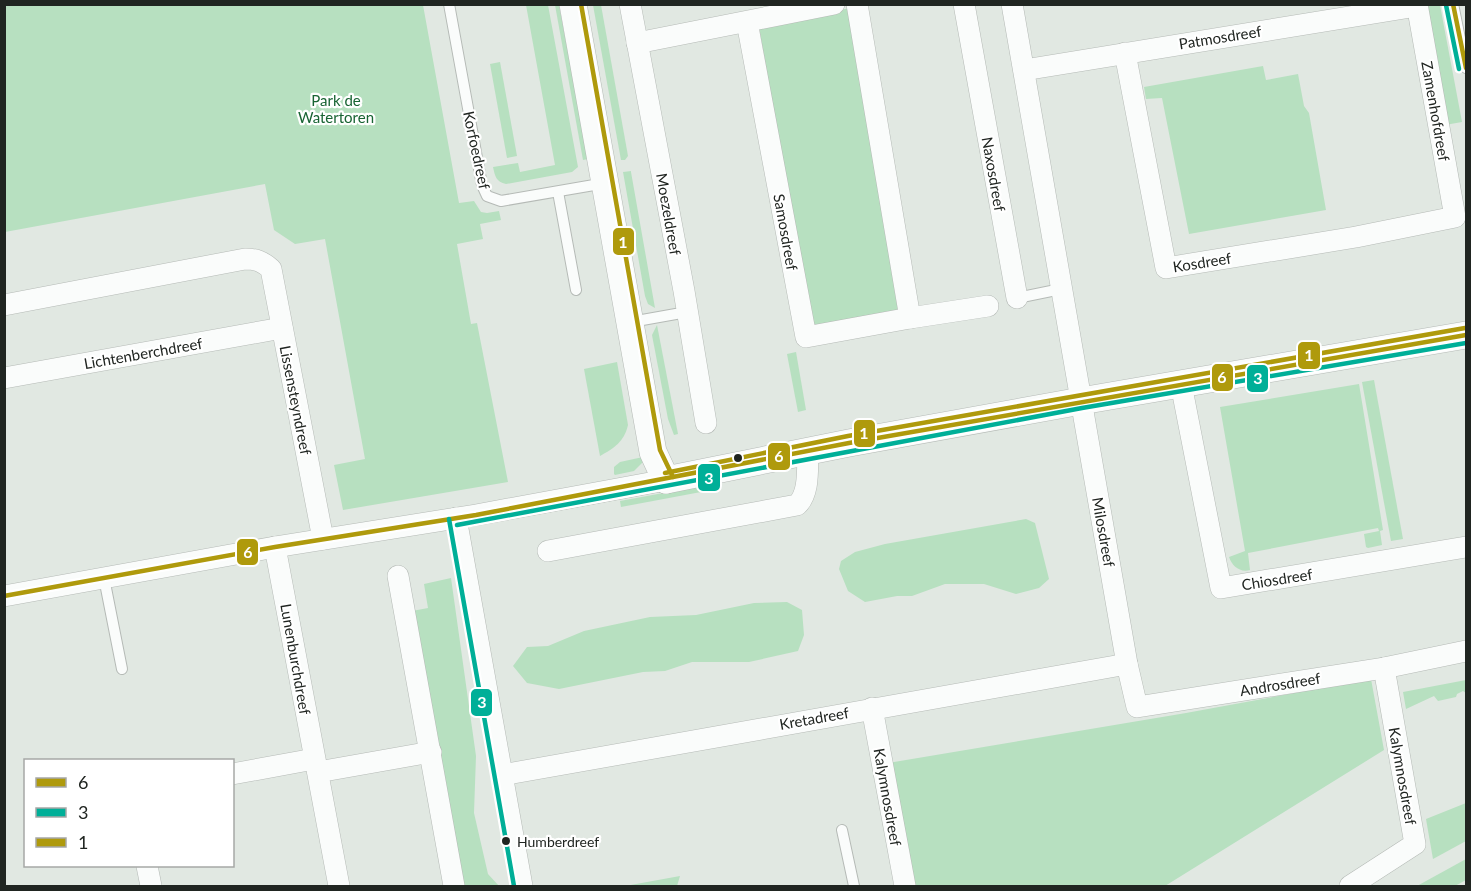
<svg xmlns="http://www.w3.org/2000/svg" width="1471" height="891" font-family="Lato,sans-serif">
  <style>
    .green { fill: #b7e0c0 }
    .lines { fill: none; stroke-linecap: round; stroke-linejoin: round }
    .service-casing { stroke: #b5bab6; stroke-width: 12 }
    .minor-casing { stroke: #b5bab6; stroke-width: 22 }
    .tertiary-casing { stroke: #b5bab6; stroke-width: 28 }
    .service { stroke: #fafcfb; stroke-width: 10 }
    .minor { stroke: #fafcfb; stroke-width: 21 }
    .tertiary { stroke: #fafcfb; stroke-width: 27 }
    .bus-1-casing { stroke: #fff; stroke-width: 9 }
    .bus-2-casing { stroke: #fff; stroke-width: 9 }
    .bus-3-casing { stroke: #fff; stroke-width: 9 }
    .bus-1 { stroke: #af9a0c; stroke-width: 4.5 }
    .bus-2 { stroke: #00af98; stroke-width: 4.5 }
    .bus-3 { stroke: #af9a0c; stroke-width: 4.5 }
    .bus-dot { fill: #202521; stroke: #fff; stroke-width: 2 }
    .labels { text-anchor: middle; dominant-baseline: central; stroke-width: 4.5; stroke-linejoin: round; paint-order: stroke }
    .bus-label { font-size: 14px; fill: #202521; stroke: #fff; text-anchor: start }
    .street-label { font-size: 15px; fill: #202521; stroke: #fff }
    .park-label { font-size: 15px; fill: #186433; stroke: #fff }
    .line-badge { stroke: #fff; stroke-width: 2 }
    .badge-label { font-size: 16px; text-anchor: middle; font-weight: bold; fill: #fff }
  </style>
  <rect width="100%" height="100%" fill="#e1e8e2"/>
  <g class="green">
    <polygon points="5,4 423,5 459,203 474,201 481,212 487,213 499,211 501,220 480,224 483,239 457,244 471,324 477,323 508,482 343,510 334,465 365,459 325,239 295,244 274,230 265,184 5,232"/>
    <path d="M526,5H548L578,167L572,172L506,184C496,182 495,176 493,167L518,163L520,172L555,165Z"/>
    <polygon points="555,5 559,5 588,159 583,160"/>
    <polygon points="593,5 601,5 628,156 625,160 621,160"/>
    <polygon points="1423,5 1440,5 1462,122 1445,125"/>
    <polygon points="850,8 901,310 812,328 759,27"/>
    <polygon points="500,62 517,156 507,158 490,64"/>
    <polygon points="1263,66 1266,80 1298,74 1304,106 1309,113 1326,210 1189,234 1162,98 1146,99 1144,87"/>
    <polygon points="631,171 631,172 655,308 648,304 645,296 623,172"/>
    <polygon points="657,325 678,434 674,435 668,419 652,335"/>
    <polygon points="796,352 806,410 798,412 787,354"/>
    <path d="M617,362L628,425C624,442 614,448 600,456L584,369Z"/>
    <polygon points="1374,380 1403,539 1391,541 1362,382"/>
    <path d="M1359,384L1383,530L1380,531L1382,545L1368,548L1366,547L1364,534L1379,531L1378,528L1248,553L1250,570C1240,573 1232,566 1229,557L1245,551L1220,407Z"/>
    <polygon points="643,457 644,461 634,471 615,475 614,474 614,467 620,462"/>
    <polygon points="717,483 717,489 621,507 620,501"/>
    <polygon points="1026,519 1035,523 1049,579 1039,588 1016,594 984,584 945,584 912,596 897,596 865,602 848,591 839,569 841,561 855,552 885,544"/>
    <polygon points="451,578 476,756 474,813 488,874 499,886 462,886 412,611 428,608 424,584"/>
    <polygon points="787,602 802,610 804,635 798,651 749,662 692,662 665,671 643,672 559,689 527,683 513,666 527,647 548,646 584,631 650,617 696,615 754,603"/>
    <polygon points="1371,679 1384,750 1165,886 908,886 888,763 1186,713"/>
    <polygon points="1466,680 1466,693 1463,691 1457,694 1456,697 1438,701 1434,696 1406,709 1403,692"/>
    <polygon points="1466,803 1466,841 1433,859 1426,819"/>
    <polygon points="1466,859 1466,880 1455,886 1417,886"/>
    <polygon points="680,876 677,886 625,886"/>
  </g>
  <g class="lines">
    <defs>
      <g id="service">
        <polyline points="449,4 482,185 487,196 501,201 594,185"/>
        <polyline points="1453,4 1466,68"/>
        <polyline points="558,192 576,290"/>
        <polyline points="1017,298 1061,289"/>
        <polyline points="631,322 687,312"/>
        <polyline points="104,578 122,669"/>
        <polyline points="842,830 854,886"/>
      </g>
      <g id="minor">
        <polyline points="630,4 684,291 706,423"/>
        <polyline points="964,4 1017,298"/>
        <polyline points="1012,4 1127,664 1137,707 1384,668 1466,651"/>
        <polyline points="747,22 806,337 910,318 857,4"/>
        <polyline points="637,43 834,4"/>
        <polyline points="1125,53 1166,268 1356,237 1455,217 1417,4"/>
        <polyline points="1024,70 1417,6"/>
        <path d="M4,305L245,259C256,259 262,261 271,269L323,539"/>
        <polyline points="910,318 988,306"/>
        <polyline points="4,378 282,328"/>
        <polyline points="1181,384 1221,588 1466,547"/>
        <polyline points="456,518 522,886"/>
        <polyline points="275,547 339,886"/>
        <path d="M548,551L797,505C810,493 807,468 808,452"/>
        <polyline points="398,576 454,886"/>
        <polyline points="4,596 275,547 476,515 666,480"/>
        <polyline points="872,708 905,886"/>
        <polyline points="318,772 431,752"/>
        <polyline points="232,774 314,759"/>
        <polyline points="502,775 1127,664"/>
        <polyline points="147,866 151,886"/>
        <polyline points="1350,886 1415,844 1384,668"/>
      </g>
      <g id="tertiary">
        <polyline points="573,4 653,452 666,480"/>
        <polyline points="666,480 849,443 1081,401 1466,335"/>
      </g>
    </defs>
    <use href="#service" class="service-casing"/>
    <use href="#minor" class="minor-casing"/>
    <use href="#tertiary" class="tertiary-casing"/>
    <use href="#service" class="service"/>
    <use href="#minor" class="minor"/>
    <use href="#tertiary" class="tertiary"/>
    <defs>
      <g id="bus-1">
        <polyline points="1453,4 1466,68"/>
        <polyline points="4,596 275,547 476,515 849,443 1466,335"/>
      </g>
      <g id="bus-2">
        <polyline points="1446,5 1459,69"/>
        <polyline points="449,519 514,886"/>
        <polyline points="457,525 1082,408 1466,343"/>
      </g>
      <g id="bus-3">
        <polyline points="581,4 660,450 673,477"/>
        <polyline points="665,473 848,436 1465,328"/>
      </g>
    </defs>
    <use href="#bus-1" class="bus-1-casing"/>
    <use href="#bus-2" class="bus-2-casing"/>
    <use href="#bus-3" class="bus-3-casing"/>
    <use href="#bus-1" class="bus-1"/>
    <use href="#bus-2" class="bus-2"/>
    <use href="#bus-3" class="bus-3"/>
  </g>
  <g class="bus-dot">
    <circle cx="738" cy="458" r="5"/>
    <circle cx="506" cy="841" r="5"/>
  </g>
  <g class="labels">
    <g class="bus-label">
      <text x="517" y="841">Humberdreef</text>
    </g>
    <g class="street-label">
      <text transform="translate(1220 37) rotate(-9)">Patmosdreef</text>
      <text transform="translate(1436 111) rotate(80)">Zamenhofdreef</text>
      <text transform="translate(477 150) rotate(78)">Korfoedreef</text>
      <text transform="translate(994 174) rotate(80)">Naxosdreef</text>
      <text transform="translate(669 214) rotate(80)">Moezeldreef</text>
      <text transform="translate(786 232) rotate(80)">Samosdreef</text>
      <text transform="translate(1202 262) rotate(-9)">Kosdreef</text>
      <text transform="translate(143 353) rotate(-10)">Lichtenberchdreef</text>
      <text transform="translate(296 400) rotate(79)">Lissensteyndreef</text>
      <text transform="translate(1104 532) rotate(80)">Milosdreef</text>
      <text transform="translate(1277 579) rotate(-9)">Chiosdreef</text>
      <text transform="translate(296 659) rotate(80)">Lunenburchdreef</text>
      <text transform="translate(1280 684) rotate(-9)">Androsdreef</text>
      <text transform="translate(814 718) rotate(-10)">Kretadreef</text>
      <text transform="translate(1403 776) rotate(80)">Kalymnosdreef</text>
      <text transform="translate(888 797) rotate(80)">Kalymnosdreef</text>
    </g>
    <g class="park-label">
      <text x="336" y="100">Park de<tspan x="336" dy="17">Watertoren</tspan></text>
    </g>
  </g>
  <g class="line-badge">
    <rect x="612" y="227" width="23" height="29" rx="6" fill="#af9a0c"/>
    <rect x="1297" y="341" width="24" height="29" rx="6" fill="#af9a0c"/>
    <rect x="1211" y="363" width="23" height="29" rx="6" fill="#af9a0c"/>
    <rect x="1246" y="364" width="23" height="29" rx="6" fill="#00af98"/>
    <rect x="853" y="419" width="23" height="29" rx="6" fill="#af9a0c"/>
    <rect x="767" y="442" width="24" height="29" rx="6" fill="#af9a0c"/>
    <rect x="697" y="463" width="24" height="29" rx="6" fill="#00af98"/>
    <rect x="236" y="538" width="23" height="28" rx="6" fill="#af9a0c"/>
    <rect x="470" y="688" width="23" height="29" rx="6" fill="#00af98"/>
  </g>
  <g class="badge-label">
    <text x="623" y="248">1</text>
    <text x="1309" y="361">1</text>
    <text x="1222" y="383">6</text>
    <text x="1258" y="384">3</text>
    <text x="864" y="439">1</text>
    <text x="779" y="462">6</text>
    <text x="709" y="484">3</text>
    <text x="248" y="558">6</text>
    <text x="482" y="708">3</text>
  </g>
  <rect width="1471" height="891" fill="none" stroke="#202521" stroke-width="12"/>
  <rect x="24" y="759" width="210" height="108" fill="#ffffff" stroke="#a6a8a6" stroke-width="1.5"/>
  <rect x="36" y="778" width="30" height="9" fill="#af9a0c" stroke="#a6a8a6" stroke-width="1.5"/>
  <text x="78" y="789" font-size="18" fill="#202521">6</text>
  <rect x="36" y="808" width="30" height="9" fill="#00af98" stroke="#a6a8a6" stroke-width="1.5"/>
  <text x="78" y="819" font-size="18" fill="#202521">3</text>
  <rect x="36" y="838" width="30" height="9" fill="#af9a0c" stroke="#a6a8a6" stroke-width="1.5"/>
  <text x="78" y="849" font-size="18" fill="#202521">1</text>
</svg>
